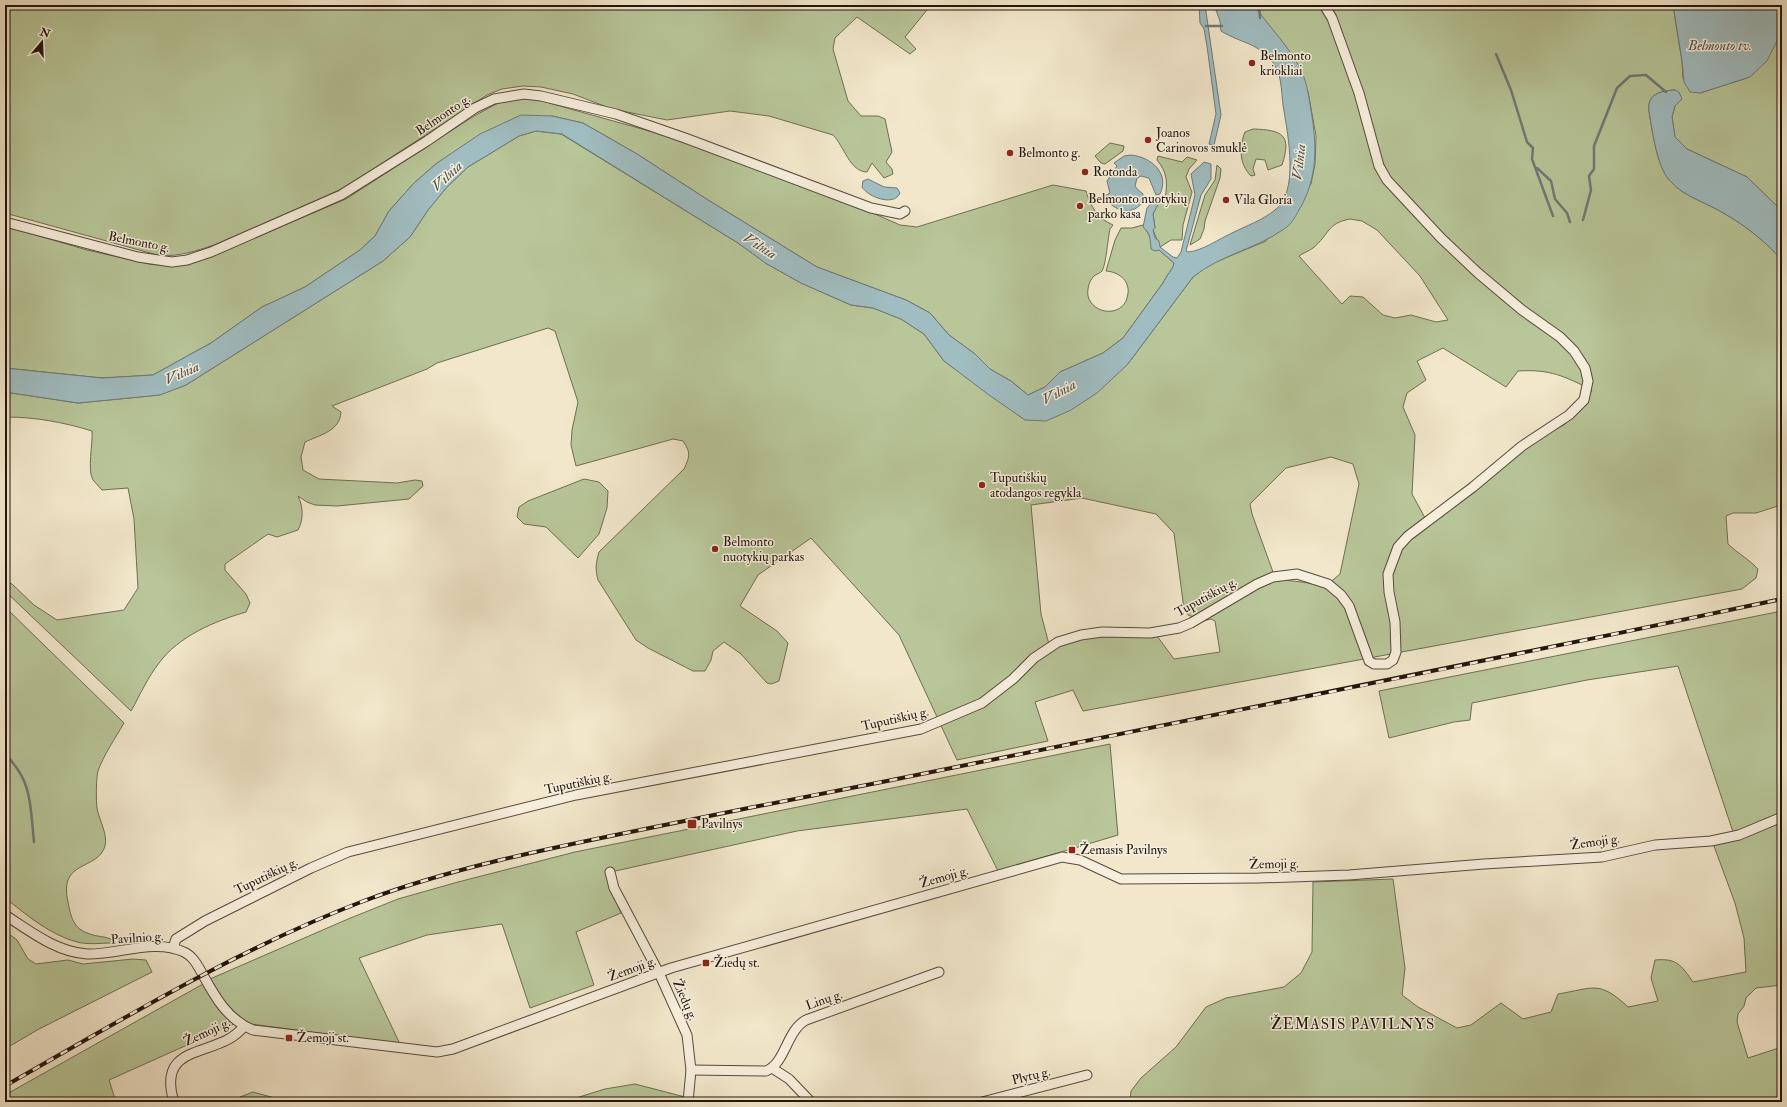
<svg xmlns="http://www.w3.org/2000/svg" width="1787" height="1107" font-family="'IM FELL Double Pica',serif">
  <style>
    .green { fill: #b8c699; stroke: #6d6e53; fill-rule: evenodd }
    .water { fill: #a0bdc1; stroke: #6e7a79 }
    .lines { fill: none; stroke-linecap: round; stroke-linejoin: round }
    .stream { stroke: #6e7a79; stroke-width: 2.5 }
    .minor-casing { stroke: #564a3c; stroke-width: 11 }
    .minor { stroke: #f7efdd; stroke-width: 9 }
    .rail-casing { stroke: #22150d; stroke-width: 4 }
    .rail { stroke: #f7efdd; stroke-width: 2.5; stroke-dasharray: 8; stroke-linecap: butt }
    .poi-dot { fill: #8f2418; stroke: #f7efdd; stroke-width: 1.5 }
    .labels { text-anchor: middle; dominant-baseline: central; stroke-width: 3; stroke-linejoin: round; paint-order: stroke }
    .poi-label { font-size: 13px; fill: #22150d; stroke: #f7efdd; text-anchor: start }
    .street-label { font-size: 13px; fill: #22150d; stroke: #f7efdd }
    .water-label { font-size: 14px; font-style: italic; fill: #4e504c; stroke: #f7efdd }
    .quarter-label { font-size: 15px; letter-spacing: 1px; fill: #22150d; stroke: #f7efdd }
  </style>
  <rect width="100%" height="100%" fill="#f2e7cb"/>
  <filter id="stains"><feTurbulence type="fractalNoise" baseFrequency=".005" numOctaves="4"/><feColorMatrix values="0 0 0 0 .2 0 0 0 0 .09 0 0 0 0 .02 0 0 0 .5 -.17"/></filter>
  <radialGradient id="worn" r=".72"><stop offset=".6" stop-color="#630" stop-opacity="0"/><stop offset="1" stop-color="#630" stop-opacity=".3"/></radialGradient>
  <g class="green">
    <path d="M5,5H931L905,37L916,49L910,54L857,17L835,38L833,49L848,101L861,116H878L885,119L892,152L886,162L892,169L893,174L884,178L872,163L867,172C850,172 844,146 833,135L769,116L730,111L667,120L612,109L573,94L541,87L523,86L502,89L487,95L344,188L214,245C196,251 180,256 161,256L5,213Z"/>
    <path d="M1254,5H1673L1682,61L1683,79L1700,93L1750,77L1781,14L1778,5H1782V211L1747,177L1687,149L1675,137L1672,117L1675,106L1681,99L1675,90C1660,91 1647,94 1649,111C1652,130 1657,167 1670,181C1684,197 1708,203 1725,214C1746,226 1766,242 1782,260V506L1781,505L1756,513H1733L1726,516L1728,544C1737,553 1749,559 1758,569L1756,578L1742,589L1083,711L1073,690L1035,702L1048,741L957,760L899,635L811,538L758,575L740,606L777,631L788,643L779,681L771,684L767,683L741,654L724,642L713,651L711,660L705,671H693L648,648L636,640L598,580C595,569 596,562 599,552L684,469C690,456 691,453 683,441L673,439L576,466L571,445L572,430L578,402L555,331L548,328L437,363L427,369L332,406L341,412C340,431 320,435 305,442L301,457L303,470L319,479L397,483L415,480L422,481L423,486L409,499L337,506L315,505L307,502L298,496C303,506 304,519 298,530L277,537L268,534L225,564V570L246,594L250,603L246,612C215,621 179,636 159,663C148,677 140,695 131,711L5,591V582L12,584L34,605L57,620L124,610L138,588L134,519L128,488L102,490C99,487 96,483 93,480C87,470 93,444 92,431C63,422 35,417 5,417V392L78,403L159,395L186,385L383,261L410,237L428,210L447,187L468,167L519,136L536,131L561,134L738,243L767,264L801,283L851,305L873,308L901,319L924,334L944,361L1025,420L1127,365L1193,277L1206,266L1266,241L1311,184L1315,164L1316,136L1308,92ZM1350,219L1362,221L1377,230L1420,276L1448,320L1436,322L1411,315L1395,318L1383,315L1363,297L1350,296L1342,304L1299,256C1303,253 1309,251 1313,248C1329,235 1327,223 1350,219ZM1443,348L1506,387L1518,371C1550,369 1564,376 1592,390L1585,404L1564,425L1535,440L1427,526L1424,516L1412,494L1415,435L1403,407L1407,393L1426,380L1417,361ZM1331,457L1353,464L1359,484L1340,574L1327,585L1284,580L1273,572L1252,514L1250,504L1286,468ZM1082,498L1156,514L1174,533L1184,609L1188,615L1203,621L1211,619L1215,621L1220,652L1174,659L1157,636L1093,637L1062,644L1051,652L1041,614L1031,505Z"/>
    <path d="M518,97L542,101L674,138L866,210L900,225L917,227L1053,185L1086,191C1091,207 1097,218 1113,225L1110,229C1108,237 1106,265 1102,271C1101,273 1096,274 1094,276C1089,281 1087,289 1088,296C1093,315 1122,317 1127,298C1132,282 1120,272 1106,271L1115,240L1121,228H1132L1143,225C1146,232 1152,235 1151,246L1159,250L1174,263C1174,268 1166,276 1163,283L1123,338L1103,353L1060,372L1045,387L1028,395L1011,381L990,369L975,354L949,335L930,313L906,300L817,267L708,200L637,154L583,123L552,116L437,163L414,183L389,211L375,236L360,250L305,287L262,307L211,343L153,375L102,378L5,368V226L87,250L149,264L169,266L228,249L346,199L474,116L500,102Z"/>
    <path d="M1253,129C1283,130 1292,135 1282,165L1268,170L1265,160L1256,159L1253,169L1255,175L1251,176C1239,164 1239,147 1245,132Z"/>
    <polygon points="1110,143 1124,146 1123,151 1105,164 1101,163 1095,156"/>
    <path d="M1158,156L1182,162L1187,157L1197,160L1189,169L1186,177L1192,192L1183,225L1182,240H1171L1160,247L1153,230L1155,228L1153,214L1159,198H1165C1168,182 1167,172 1157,160Z"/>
    <polygon points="1217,165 1221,169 1220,178 1205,221 1204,229 1200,239 1190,245 1205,195 1215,180"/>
    <polygon points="584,479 599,482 608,491 607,508 599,534 578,558 546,527 524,524 517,517 519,507 528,501"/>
    <path d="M5,607L124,723C116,737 103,756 98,771C96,778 96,801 97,808C99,820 108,834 105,846C98,871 58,859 68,902C71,917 73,929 90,934C98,937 105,936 113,940L112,943C101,943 88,945 77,942C50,935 27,915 5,898Z"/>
    <path d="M1782,611V985L1756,988L1746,998L1744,1006L1738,1014L1737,1022L1748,1058L1782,1047V1102H1130L1131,1091L1141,1078L1176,1047L1206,1007L1226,998L1284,987L1301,973L1312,952L1313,882L1393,879L1405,968L1402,995L1418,1007L1457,1028L1471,1025L1501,1003L1523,1019L1551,1012L1558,994C1594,988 1599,980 1628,1007L1658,1001L1651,978L1655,960C1677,958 1681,965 1693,982L1746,972L1744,938L1735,903L1711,838L1733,832L1678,666L1587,680L1472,703L1470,720L1454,722L1389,738L1379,691Z"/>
    <path d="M1110,744L1118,835L998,871L967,809L797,831L606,873L621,913L576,932L594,985L530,1008L502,924L427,935L359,958L400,1044L251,1024C231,1014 221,997 210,979L348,919L398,899L458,882L575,852Z"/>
    <polygon points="5,931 17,940 28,959 36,964 68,960 83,964 133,959 146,960 152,972 39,1029 5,1049"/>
    <polygon points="203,984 234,1024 109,1080 116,1102 5,1102 5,1095"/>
    <polygon points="635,1084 685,1097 685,1102 563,1102 605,1089"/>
    <polygon points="253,1092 275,1098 276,1102 239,1102 240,1097"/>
  </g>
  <g class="water">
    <polygon points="1199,5 1205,5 1221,115 1214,145 1209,144 1216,114 1207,46 1204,29 1200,23"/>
    <path d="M1214,5H1254C1269,27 1290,47 1302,72C1307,84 1309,97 1311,110C1317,145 1318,178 1299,210C1295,217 1291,225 1284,229C1256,249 1220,255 1193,277L1127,365L1097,393L1071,410L1046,421L1025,420L989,395L944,361L924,334L901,319L873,308L851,305L801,283L767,264L738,243L562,134L536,131L519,136L468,167L447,187L428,210L410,237L383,261L186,385L160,395L78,403L5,392V368L102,378L153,375L211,343L262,307L305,287L360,250L375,236L389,211L414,183L437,163L480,134L521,115L552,116L583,123L637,154L708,200L817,267L906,300L930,313L949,335L975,354L990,369L1011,381L1028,395L1045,387L1060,372L1103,353L1123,338L1163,283C1166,276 1174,268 1174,263L1159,250L1155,251L1151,249C1150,239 1151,234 1143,227L1147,208L1155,199H1158L1159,203L1153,214L1155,228L1153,230L1155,238L1159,241L1160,247L1173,257L1177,258L1181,252L1195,195L1191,174L1204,162L1211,164V179L1201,195L1186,251L1188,252C1202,251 1219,239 1232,233C1246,226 1263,220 1275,210C1299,193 1288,135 1284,111C1281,97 1283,77 1274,64C1258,42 1242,44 1221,31L1220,21Z"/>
    <polygon points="1673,5 1778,5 1781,14 1782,31 1767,61 1750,77 1700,93 1690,92 1684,82 1682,61"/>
    <path d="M1675,90L1679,92L1682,99L1675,106L1672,117L1675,137L1687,149L1747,177L1782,211V260C1766,242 1746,226 1725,214C1708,203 1684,197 1670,181C1657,167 1652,130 1649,111C1647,94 1660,91 1675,90Z"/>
    <path d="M1131,155C1151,157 1170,173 1160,194L1156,195L1149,178L1141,176L1137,178L1135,186L1137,189L1143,194L1142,203C1131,217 1111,210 1105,196L1110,193L1107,181L1117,166L1114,163L1124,156Z"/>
    <path d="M868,179L884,187L897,188L900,193C894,207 868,197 862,187L863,181Z"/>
  </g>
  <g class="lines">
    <g class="stream">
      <polyline points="1259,5 1260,18"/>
      <polyline points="1206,26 1222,26"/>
      <polyline points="1496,54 1511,90 1527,142 1533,148 1532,159 1553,216"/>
      <polyline points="1537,168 1551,181 1555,199 1567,213 1570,222"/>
      <polyline points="1583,220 1591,190 1589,176 1594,169 1594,146 1617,88 1630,76 1646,75 1666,92"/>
      <path d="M5,754C33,782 30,805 34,842"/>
    </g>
    <defs>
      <g id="minor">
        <polyline points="5,222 138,257 172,262 187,260 211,252 341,195 427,141 475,108 494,99 524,94 541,96 616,114 685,138 871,208 900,214 905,211"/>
        <polyline points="610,872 614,888 659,973 687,1035 691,1070 688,1102"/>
        <path d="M5,915C30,931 56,952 87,954C118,955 154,938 184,952C193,956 198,966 203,975C215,997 228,1020 253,1030L437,1052L453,1049L671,968L1062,857L1080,860L1121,879L1259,878L1349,875L1484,864L1602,857L1655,845L1711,841L1739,835L1782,817"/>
        <polyline points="173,948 176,939 205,921 311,868 348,852 576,795 921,729 982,703 1013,679 1034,658 1058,642 1081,635 1102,632 1150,633 1179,628 1191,623 1257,584 1273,577 1297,574 1328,584 1341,595 1349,606 1369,661 1374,664 1387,664 1393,660 1396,652 1395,622 1389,592 1388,574 1398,547 1408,536 1473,487 1522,446 1569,415 1584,400 1588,381 1585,368 1574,351 1560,337 1522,310 1478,273 1441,238 1387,180 1379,166 1359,93 1332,18 1324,5"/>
        <polyline points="772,1068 789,1079 811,1102"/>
        <path d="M691,1070L766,1071C786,1063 786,1031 806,1020L939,972"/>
        <path d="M174,1102C155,1040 220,1059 244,1026"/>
        <polyline points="982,1102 1087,1075"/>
      </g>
    </defs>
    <use href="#minor" class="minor-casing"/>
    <use href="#minor" class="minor"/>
    <defs>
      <path id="rail" d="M5,1086C121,1020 236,950 361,902C451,868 546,849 640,830C722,813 805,797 887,781C1185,721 1484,662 1782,599"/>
    </defs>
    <use href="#rail" class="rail-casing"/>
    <use href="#rail" class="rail"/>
  </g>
  <g class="poi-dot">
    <circle cx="1252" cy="63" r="4"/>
    <circle cx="1148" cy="140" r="4"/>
    <circle cx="1010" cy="153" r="4"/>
    <circle cx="1085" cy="172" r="4"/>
    <circle cx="1226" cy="200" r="4"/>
    <circle cx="1080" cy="206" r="4"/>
    <circle cx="982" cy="485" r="4"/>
    <circle cx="715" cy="549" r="4"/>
    <rect x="687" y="819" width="10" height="10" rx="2"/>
    <rect x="1068" y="846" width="8" height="8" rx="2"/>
    <rect x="702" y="959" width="8" height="8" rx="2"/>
    <rect x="285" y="1034" width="8" height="8" rx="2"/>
  </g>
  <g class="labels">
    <g class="poi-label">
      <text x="1260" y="56">Belmonto<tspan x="1260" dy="15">kriokliai</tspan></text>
      <text x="1156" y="133">Joanos<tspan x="1156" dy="15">Carinovos smuklė</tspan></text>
      <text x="1018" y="153">Belmonto g.</text>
      <text x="1093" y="172">Rotonda</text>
      <text x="1088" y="199">Belmonto nuotykių<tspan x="1088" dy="15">parko kasa</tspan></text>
      <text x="1234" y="200">Vila Gloria</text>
      <text x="990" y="478">Tuputiškių<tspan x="990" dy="15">atodangos regykla</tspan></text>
      <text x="723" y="542">Belmonto<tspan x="723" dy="15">nuotykių parkas</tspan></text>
      <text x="701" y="824">Pavilnys</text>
      <text x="1080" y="850">Žemasis Pavilnys</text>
      <text x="714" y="963">Žiedų st.</text>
      <text x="297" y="1038">Žemoji st.</text>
    </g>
    <g class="street-label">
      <text transform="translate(443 115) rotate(-34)">Belmonto g.</text>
      <text transform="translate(139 242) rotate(11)">Belmonto g.</text>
      <text transform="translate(1206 597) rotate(-29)">Tuputiškių g.</text>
      <text transform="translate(895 719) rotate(-13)">Tuputiškių g.</text>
      <text transform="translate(578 783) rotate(-12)">Tuputiškių g.</text>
      <text transform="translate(1595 842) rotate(-8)">Žemoji g.</text>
      <text transform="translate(1274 864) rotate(-1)">Žemoji g.</text>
      <text transform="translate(266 876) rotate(-26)">Tuputiškių g.</text>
      <text transform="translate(944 877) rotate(-16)">Žemoji g.</text>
      <text transform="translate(137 938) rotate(-4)">Pavilnio g.</text>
      <text transform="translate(632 969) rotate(-20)">Žemoji g.</text>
      <text transform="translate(685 1000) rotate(66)">Žiedų g.</text>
      <text transform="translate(824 1000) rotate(-19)">Linų g.</text>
      <text transform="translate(207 1032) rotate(-25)">Žemoji g.</text>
      <text transform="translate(1031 1076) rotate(-14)">Plytų g.</text>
    </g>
    <g class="water-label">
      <text x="1720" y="45">Belmonto tv.</text>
      <text transform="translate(1299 162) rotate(-84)">Vilnia</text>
      <text transform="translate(447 176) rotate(-43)">Vilnia</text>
      <text transform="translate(760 246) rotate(32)">Vilnia</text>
      <text transform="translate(182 373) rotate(-24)">Vilnia</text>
      <text transform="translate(1059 392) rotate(-28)">Vilnia</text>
    </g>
    <g class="quarter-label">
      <text x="1353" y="1024">ŽEMASIS PAVILNYS</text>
    </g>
  </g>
  <rect width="1787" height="1107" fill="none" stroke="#f2e7cb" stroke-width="20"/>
  <rect x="6" y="6" width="1775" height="1095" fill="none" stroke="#22150d" stroke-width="2"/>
  <rect x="10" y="10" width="1767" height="1087" fill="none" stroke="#22150d"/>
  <g transform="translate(42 42) rotate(19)" stroke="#f7efdd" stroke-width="3" paint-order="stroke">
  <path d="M0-3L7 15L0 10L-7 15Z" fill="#22150d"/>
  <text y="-6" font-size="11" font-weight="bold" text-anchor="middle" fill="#22150d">N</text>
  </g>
  <rect width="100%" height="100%" filter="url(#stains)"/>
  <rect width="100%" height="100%" fill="url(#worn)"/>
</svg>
